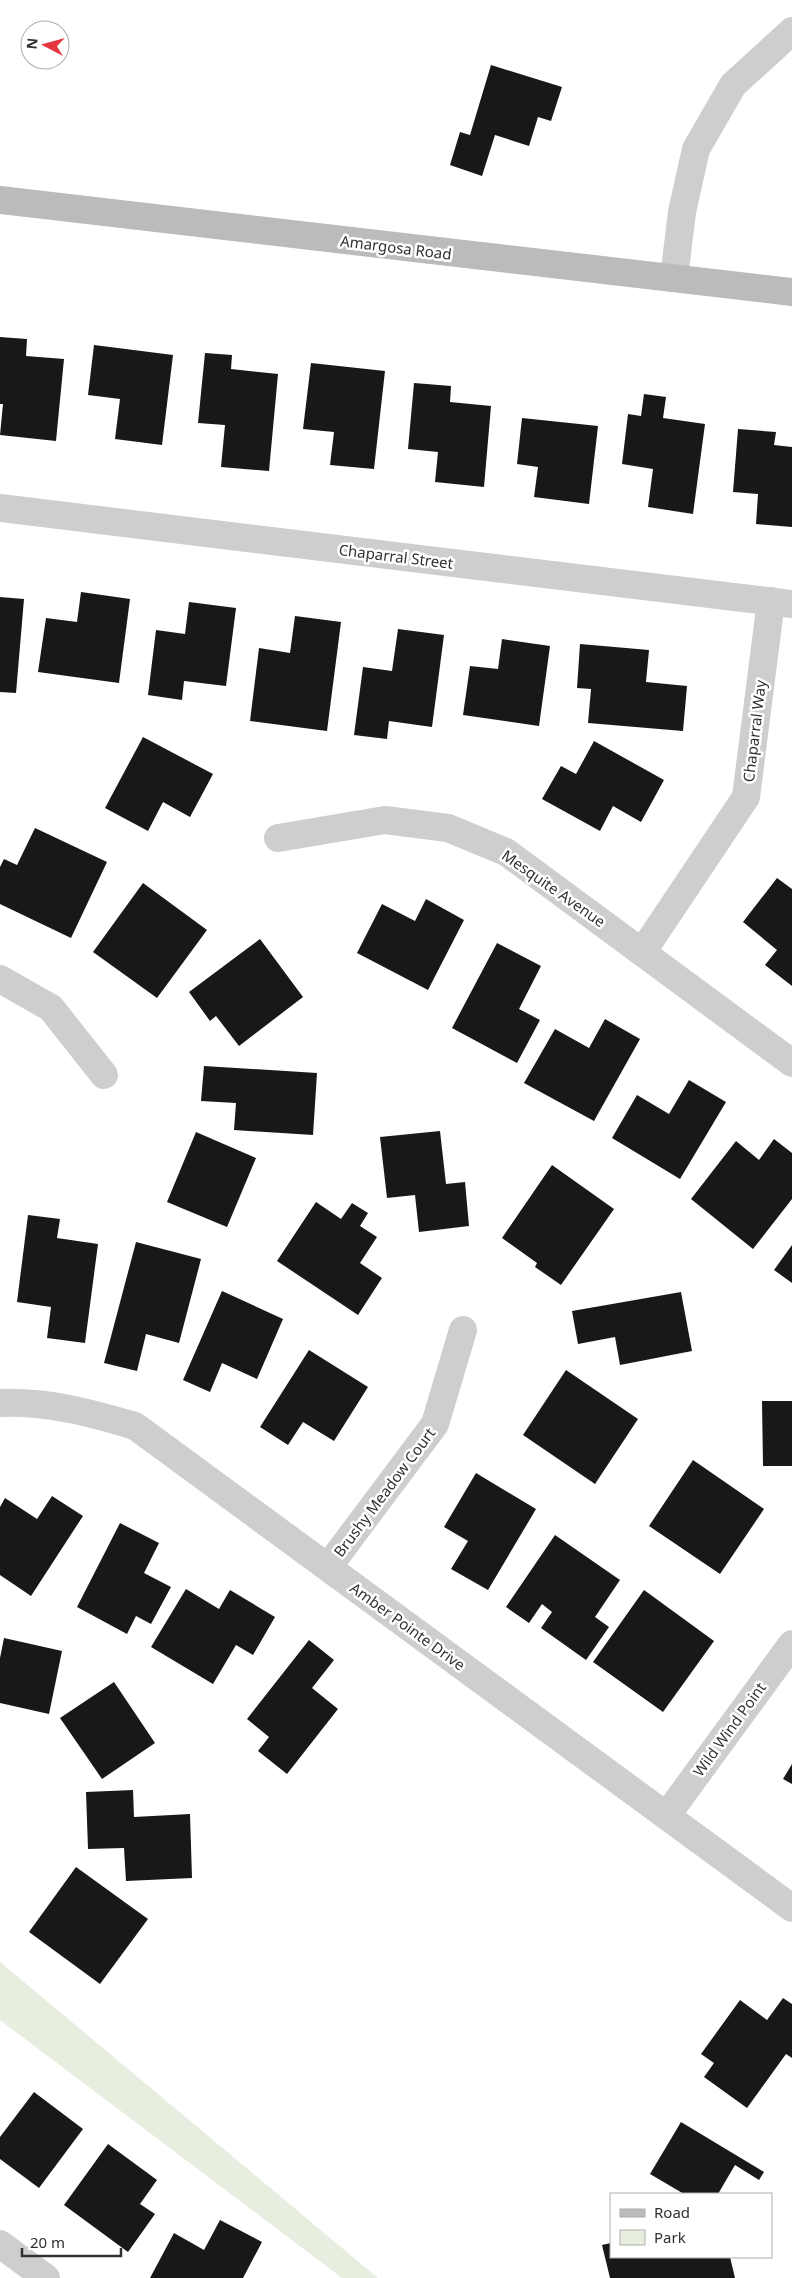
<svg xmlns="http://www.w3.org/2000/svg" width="792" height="2278" font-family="'Noto Sans',sans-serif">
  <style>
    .green { fill: #e7eee0 }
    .building { fill: #181818 }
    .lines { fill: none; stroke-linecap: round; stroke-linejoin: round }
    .street { stroke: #cecece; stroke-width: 28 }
    .secondary { stroke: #bbb; stroke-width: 28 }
    .labels { text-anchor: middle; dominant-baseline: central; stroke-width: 5; stroke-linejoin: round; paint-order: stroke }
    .street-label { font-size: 15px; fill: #313131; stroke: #fff }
  </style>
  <rect width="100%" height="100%" fill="#fff"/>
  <polygon class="green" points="0,1962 378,2278 342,2278 0,2020"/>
  <g class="building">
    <polygon points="491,65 562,87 551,121 538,117 529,146 495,135 482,176 450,165 460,132 470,135"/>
    <polygon points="0,337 27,339 26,356 64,359 56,441 0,435 3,404 0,404"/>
    <polygon points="94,345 173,355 162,445 115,439 120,399 88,395"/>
    <polygon points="205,353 232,355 231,369 278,374 269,471 221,467 225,425 198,423"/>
    <polygon points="311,363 385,371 374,469 330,465 334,432 303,429"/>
    <polygon points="414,383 451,386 450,402 491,406 484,487 435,482 438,452 408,449"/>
    <polygon points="644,394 666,397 663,418 705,424 693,514 648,507 653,469 622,464 628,414 641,416"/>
    <polygon points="522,418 598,426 589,504 534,497 538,467 517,464"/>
    <polygon points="738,429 776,432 774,445 792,447 792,527 756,524 758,494 733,492"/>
    <polygon points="81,592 130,599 119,683 38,672 46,618 77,622"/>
    <polygon points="0,597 24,599 16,693 0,692"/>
    <polygon points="189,602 236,608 226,686 184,681 182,700 148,695 156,630 185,634"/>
    <polygon points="295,616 341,622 327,731 250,721 259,648 290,653"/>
    <polygon points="398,629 444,635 432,727 389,721 387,739 354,735 363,667 392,671"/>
    <polygon points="502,639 550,646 539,726 463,715 470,666 498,669"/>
    <polygon points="580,644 649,650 646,682 687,686 683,731 588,723 591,689 577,688"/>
    <polygon points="143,737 213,774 190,817 163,802 148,831 105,808"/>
    <polygon points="594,741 664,780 641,822 613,806 600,831 542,799 561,766 576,774"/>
    <polygon points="35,828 107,862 71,938 0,904 0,867 4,859 17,865"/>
    <polygon points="777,878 792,889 792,986 765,965 777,950 743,922"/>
    <polygon points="143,883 207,930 157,998 93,952"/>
    <polygon points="426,899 464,920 428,990 357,953 382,904 415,921"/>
    <polygon points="260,939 303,997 239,1046 216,1016 210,1021 189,992"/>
    <polygon points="497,943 541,966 519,1009 540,1020 517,1063 452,1028"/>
    <polygon points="605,1019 640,1039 594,1121 524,1083 555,1029 589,1048"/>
    <polygon points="204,1066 317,1073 313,1135 234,1130 236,1103 201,1101"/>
    <polygon points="689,1080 726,1102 680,1179 612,1138 637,1095 669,1114"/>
    <polygon points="440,1131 446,1184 465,1182 469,1226 419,1232 415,1195 387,1198 380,1137"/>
    <polygon points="196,1132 256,1158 227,1227 167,1202"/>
    <polygon points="774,1139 792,1153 792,1199 753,1249 691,1199 736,1141 759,1160"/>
    <polygon points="552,1165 614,1209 561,1285 535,1267 537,1263 502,1238"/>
    <polygon points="316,1202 341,1219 352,1203 368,1213 360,1226 377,1237 360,1263 382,1278 358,1315 277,1261"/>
    <polygon points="28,1215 60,1219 57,1238 98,1244 85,1343 47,1338 51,1307 17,1302"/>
    <polygon points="136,1242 201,1259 179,1343 146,1334 137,1371 104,1363"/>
    <polygon points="792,1245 792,1283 774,1270"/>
    <polygon points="222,1291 283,1319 257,1379 222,1363 210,1392 183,1380"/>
    <polygon points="681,1292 692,1351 620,1365 615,1337 578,1344 572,1311"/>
    <polygon points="309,1350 368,1387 334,1441 303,1422 288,1445 260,1427"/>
    <polygon points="566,1370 638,1419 595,1484 523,1435"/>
    <polygon points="762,1401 792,1401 792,1466 763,1466"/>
    <polygon points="693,1460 764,1509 720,1574 649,1526"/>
    <polygon points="476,1473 536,1509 488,1590 451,1569 468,1541 444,1527"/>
    <polygon points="52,1496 83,1516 31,1596 0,1575 0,1507 5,1498 37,1519"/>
    <polygon points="120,1523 159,1543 144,1573 171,1587 151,1624 136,1616 127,1634 77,1607"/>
    <polygon points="555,1535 620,1580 595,1617 609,1627 586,1660 541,1628 552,1612 542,1604 529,1623 506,1607"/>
    <polygon points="186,1589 219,1609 230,1590 275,1617 253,1655 236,1645 213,1684 151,1647"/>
    <polygon points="644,1590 714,1641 663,1712 593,1662"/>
    <polygon points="4,1638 62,1651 49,1714 0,1703 0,1658"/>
    <polygon points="309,1640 334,1660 312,1688 338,1709 287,1774 258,1751 269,1737 247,1719"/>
    <polygon points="114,1682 155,1743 102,1779 60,1718"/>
    <polygon points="792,1764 792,1784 783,1779"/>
    <polygon points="133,1790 134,1817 190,1814 192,1878 126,1881 124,1848 88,1849 86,1792"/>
    <polygon points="76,1867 148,1919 100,1984 29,1932"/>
    <polygon points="783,1998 792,2004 792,2058 786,2054 747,2108 704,2077 714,2063 701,2054 740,2000 767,2020"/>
    <polygon points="34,2092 83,2129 39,2188 0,2159 0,2137"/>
    <polygon points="681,2122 764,2172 759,2180 735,2165 718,2194 684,2194 650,2174"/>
    <polygon points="108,2144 157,2180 140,2204 155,2214 128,2252 64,2205"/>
    <polygon points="220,2220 262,2242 243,2278 150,2278 174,2233 204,2250"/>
    <polygon points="611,2243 611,2257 730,2257 735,2278 610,2278 602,2245"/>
  </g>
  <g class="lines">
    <g class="street">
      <polyline points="674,278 682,212 696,149 733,85 792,31"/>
      <polyline points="0,508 792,604"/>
      <polyline points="278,838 385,820 448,828 506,852 792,1063"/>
      <polyline points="643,951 746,797 771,601"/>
      <polyline points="0,979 51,1008 104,1075"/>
      <path d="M0,1403C47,1401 91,1413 135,1426L792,1908"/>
      <polyline points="328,1567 435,1424 463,1330"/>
      <polyline points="667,1815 792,1644"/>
      <polyline points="0,2244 46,2278"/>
    </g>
    <polyline class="secondary" points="0,200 792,292"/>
  </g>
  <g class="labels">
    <g class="street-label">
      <text transform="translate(396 247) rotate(7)">Amargosa Road</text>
      <text transform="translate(396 556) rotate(7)">Chaparral Street</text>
      <text transform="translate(754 731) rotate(-83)">Chaparral Way</text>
      <text transform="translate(554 888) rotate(35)">Mesquite Avenue</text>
      <text transform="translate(384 1492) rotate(-53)">Brushy Meadow Court</text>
      <text transform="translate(408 1626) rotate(36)">Amber Pointe Drive</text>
      <text transform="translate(729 1729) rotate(-54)">Wild Wind Point</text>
    </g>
  </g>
  <rect x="610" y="2193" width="162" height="65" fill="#ffffff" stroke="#adadad"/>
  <rect x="620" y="2209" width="25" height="8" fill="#bbbbbb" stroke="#adadad"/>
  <text x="654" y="2218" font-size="15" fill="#313131">Road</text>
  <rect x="620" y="2230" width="25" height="15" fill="#e7eee0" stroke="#adadad"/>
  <text x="654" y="2243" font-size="15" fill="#313131">Park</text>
  <g transform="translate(45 45) rotate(276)"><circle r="24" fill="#ffffff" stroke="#adadad"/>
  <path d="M0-4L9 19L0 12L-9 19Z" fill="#e5363f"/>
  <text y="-8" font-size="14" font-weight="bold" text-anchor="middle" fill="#313131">N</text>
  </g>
  <path d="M22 2248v8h99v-8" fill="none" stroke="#313131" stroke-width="2.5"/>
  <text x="30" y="2248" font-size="15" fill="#313131" stroke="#ffffff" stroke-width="4" paint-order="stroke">20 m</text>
</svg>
